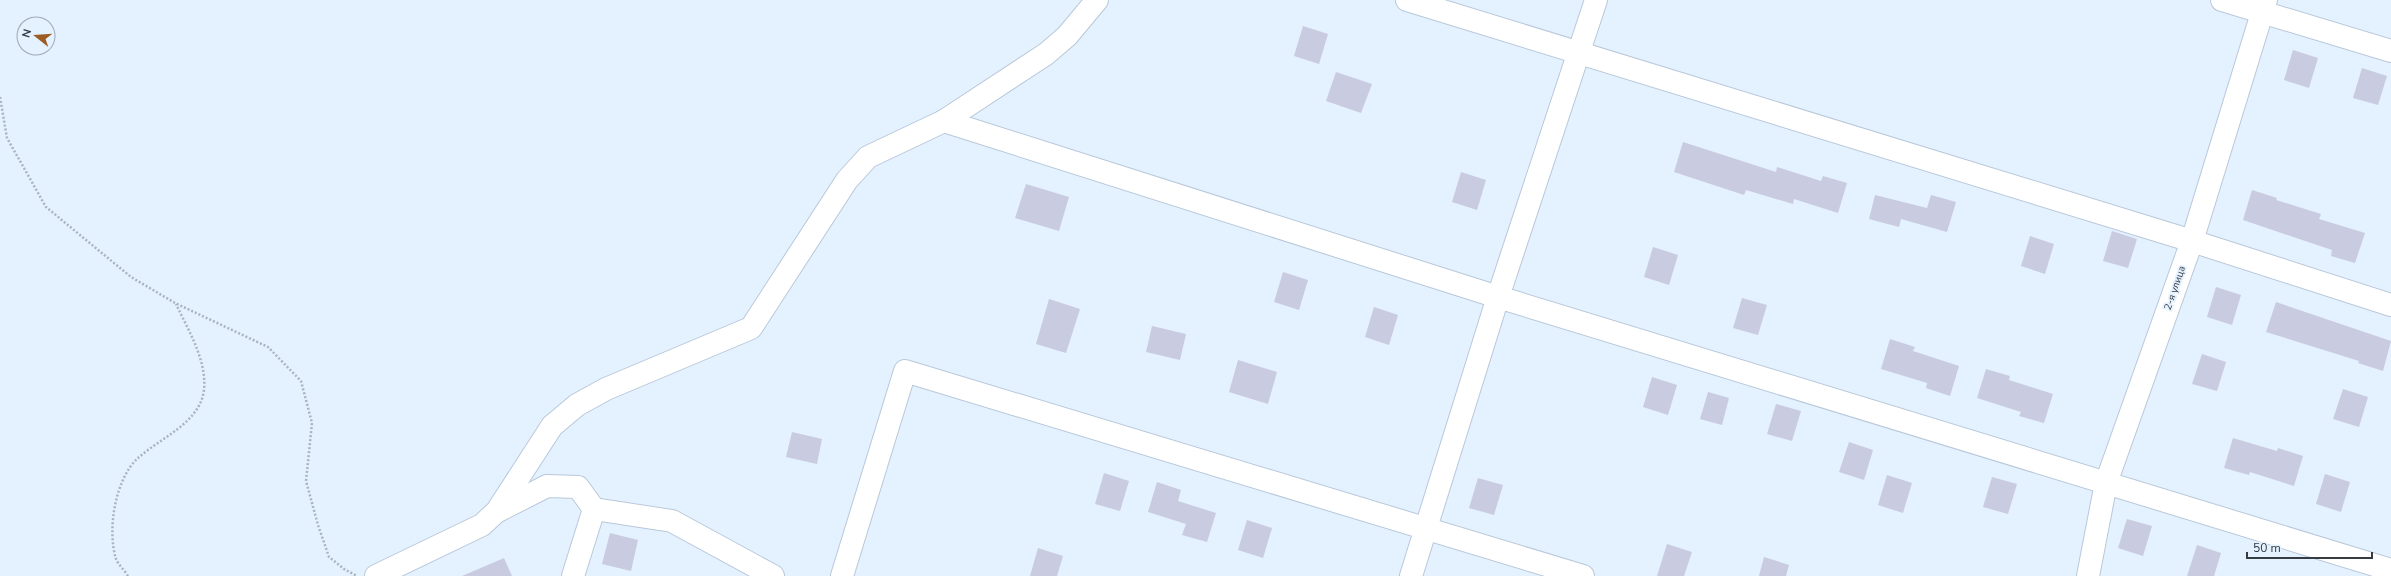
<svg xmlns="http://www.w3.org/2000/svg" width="2391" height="576" font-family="'Nunito Sans',sans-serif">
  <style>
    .building { fill: #c9cbe0 }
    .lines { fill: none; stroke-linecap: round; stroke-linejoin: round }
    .minor-casing { stroke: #b8c8d9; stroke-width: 24 }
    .path { stroke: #a9b4bf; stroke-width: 2.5; stroke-dasharray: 2 2; stroke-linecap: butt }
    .minor { stroke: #fff; stroke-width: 22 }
    .labels { text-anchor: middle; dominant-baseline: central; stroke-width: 3.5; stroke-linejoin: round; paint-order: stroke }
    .street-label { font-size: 10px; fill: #343b41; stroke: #e4f1ff }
  </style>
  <rect width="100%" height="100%" fill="#e4f1ff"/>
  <g class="building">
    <polygon points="1303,26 1328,34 1319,64 1294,56"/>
    <polygon points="2293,50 2318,58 2309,88 2284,80"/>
    <polygon points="2362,68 2387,76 2378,105 2353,98"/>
    <polygon points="1336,72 1372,84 1361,113 1326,101"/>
    <polygon points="1683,142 1776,172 1777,167 1821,181 1823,176 1847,183 1838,213 1794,199 1793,204 1746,190 1744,195 1674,172"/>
    <polygon points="1461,172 1486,180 1477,210 1452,202"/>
    <polygon points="1026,184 1069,197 1059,231 1015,218"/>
    <polygon points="2252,190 2277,198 2276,200 2321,214 2319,219 2365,233 2355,263 2331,256 2332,250 2243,220"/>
    <polygon points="1875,195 1927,208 1931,195 1956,202 1947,232 1901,219 1899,227 1869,219"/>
    <polygon points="2112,231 2137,239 2128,268 2103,261"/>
    <polygon points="2030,236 2054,244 2045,274 2021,266"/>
    <polygon points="1653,247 1678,255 1669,285 1644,277"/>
    <polygon points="1283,272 1308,280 1299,310 1274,302"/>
    <polygon points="2216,287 2241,295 2232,325 2207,317"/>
    <polygon points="1742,298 1767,305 1758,335 1733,328"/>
    <polygon points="1049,299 1080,309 1066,353 1036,344"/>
    <polygon points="2276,302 2391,341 2383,371 2358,363 2359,361 2266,332"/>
    <polygon points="1374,307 1398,315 1389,345 1365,337"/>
    <polygon points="1152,326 1186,334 1180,360 1146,352"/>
    <polygon points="1890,339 1915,347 1913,351 1959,366 1950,396 1926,388 1927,383 1881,369"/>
    <polygon points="2202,354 2226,362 2217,391 2192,384"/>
    <polygon points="1238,360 1277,372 1268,404 1229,392"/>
    <polygon points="1986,369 2010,376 2009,380 2053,394 2044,423 2019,416 2021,412 1977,398"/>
    <polygon points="1652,377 1677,385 1668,415 1643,407"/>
    <polygon points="2343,389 2368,397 2359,427 2333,419"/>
    <polygon points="1708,392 1729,398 1722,425 1700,419"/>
    <polygon points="1776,404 1801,411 1792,441 1767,434"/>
    <polygon points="792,432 822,439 817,464 786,457"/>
    <polygon points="2233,438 2277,451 2278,448 2303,456 2294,486 2250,472 2249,475 2224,468"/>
    <polygon points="1849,442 1873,450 1864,480 1839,472"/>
    <polygon points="1104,473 1129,481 1120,511 1095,504"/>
    <polygon points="2325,474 2350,482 2341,512 2316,504"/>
    <polygon points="1887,475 1912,483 1903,513 1878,505"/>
    <polygon points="1992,477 2017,484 2008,514 1983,507"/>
    <polygon points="1478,478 1503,485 1494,515 1469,508"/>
    <polygon points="1157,482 1181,490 1178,501 1216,513 1207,542 1182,535 1186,524 1148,512"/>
    <polygon points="2127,519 2152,526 2143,556 2118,548"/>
    <polygon points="1247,520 1272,528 1263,558 1238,550"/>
    <polygon points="610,533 638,540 631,571 602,564"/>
    <polygon points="1667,544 1692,552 1684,576 1657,576"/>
    <polygon points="2197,545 2221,553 2214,576 2187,576"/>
    <polygon points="1038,548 1063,556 1057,576 1030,576"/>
    <polygon points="1764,557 1789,565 1786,576 1759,576"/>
    <polygon points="504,558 512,576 462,576"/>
  </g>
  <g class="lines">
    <defs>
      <g id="minor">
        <polyline points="1407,0 2192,241 2391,305"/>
        <polyline points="2222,0 2391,51"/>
        <polyline points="944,121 1498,297 2391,570"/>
        <polyline points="594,509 672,521 773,576"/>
        <polyline points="498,511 547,486 578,487 594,509 573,576"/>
        <polyline points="376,576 482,525 497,511 552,426 577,405 606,389 751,328 847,180 868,157 944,121 1046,54 1067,36 1097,0"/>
        <polyline points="842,576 905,371 1583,576"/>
        <polyline points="1411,576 1498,297 1596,0"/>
        <polyline points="2088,576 2106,483 2192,241 2266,0"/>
      </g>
    </defs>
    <use href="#minor" class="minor-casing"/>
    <g class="path">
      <polyline points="0,97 7,138 46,207 131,277 175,303 268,347 301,381 312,423 306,481 318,525 329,557 344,569 357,576"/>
      <path d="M128,576C125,571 118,564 116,559C107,530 115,479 138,458C160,438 200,423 204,390C207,360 188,330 176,304"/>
    </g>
    <use href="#minor" class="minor"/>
  </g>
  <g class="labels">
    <g class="street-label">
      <text transform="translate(2175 288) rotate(-71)">2-я улица</text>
    </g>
  </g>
  <g transform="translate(36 36) rotate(287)"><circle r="19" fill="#e4f1ff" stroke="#9ea8b3"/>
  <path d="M0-3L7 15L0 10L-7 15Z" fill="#9c5c24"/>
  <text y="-6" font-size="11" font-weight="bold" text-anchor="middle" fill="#343b41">N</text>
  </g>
  <path d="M2247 552v6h125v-6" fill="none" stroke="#343b41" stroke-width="2"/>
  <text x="2253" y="552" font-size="12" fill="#343b41" stroke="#e4f1ff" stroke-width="3" paint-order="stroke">50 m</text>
</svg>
